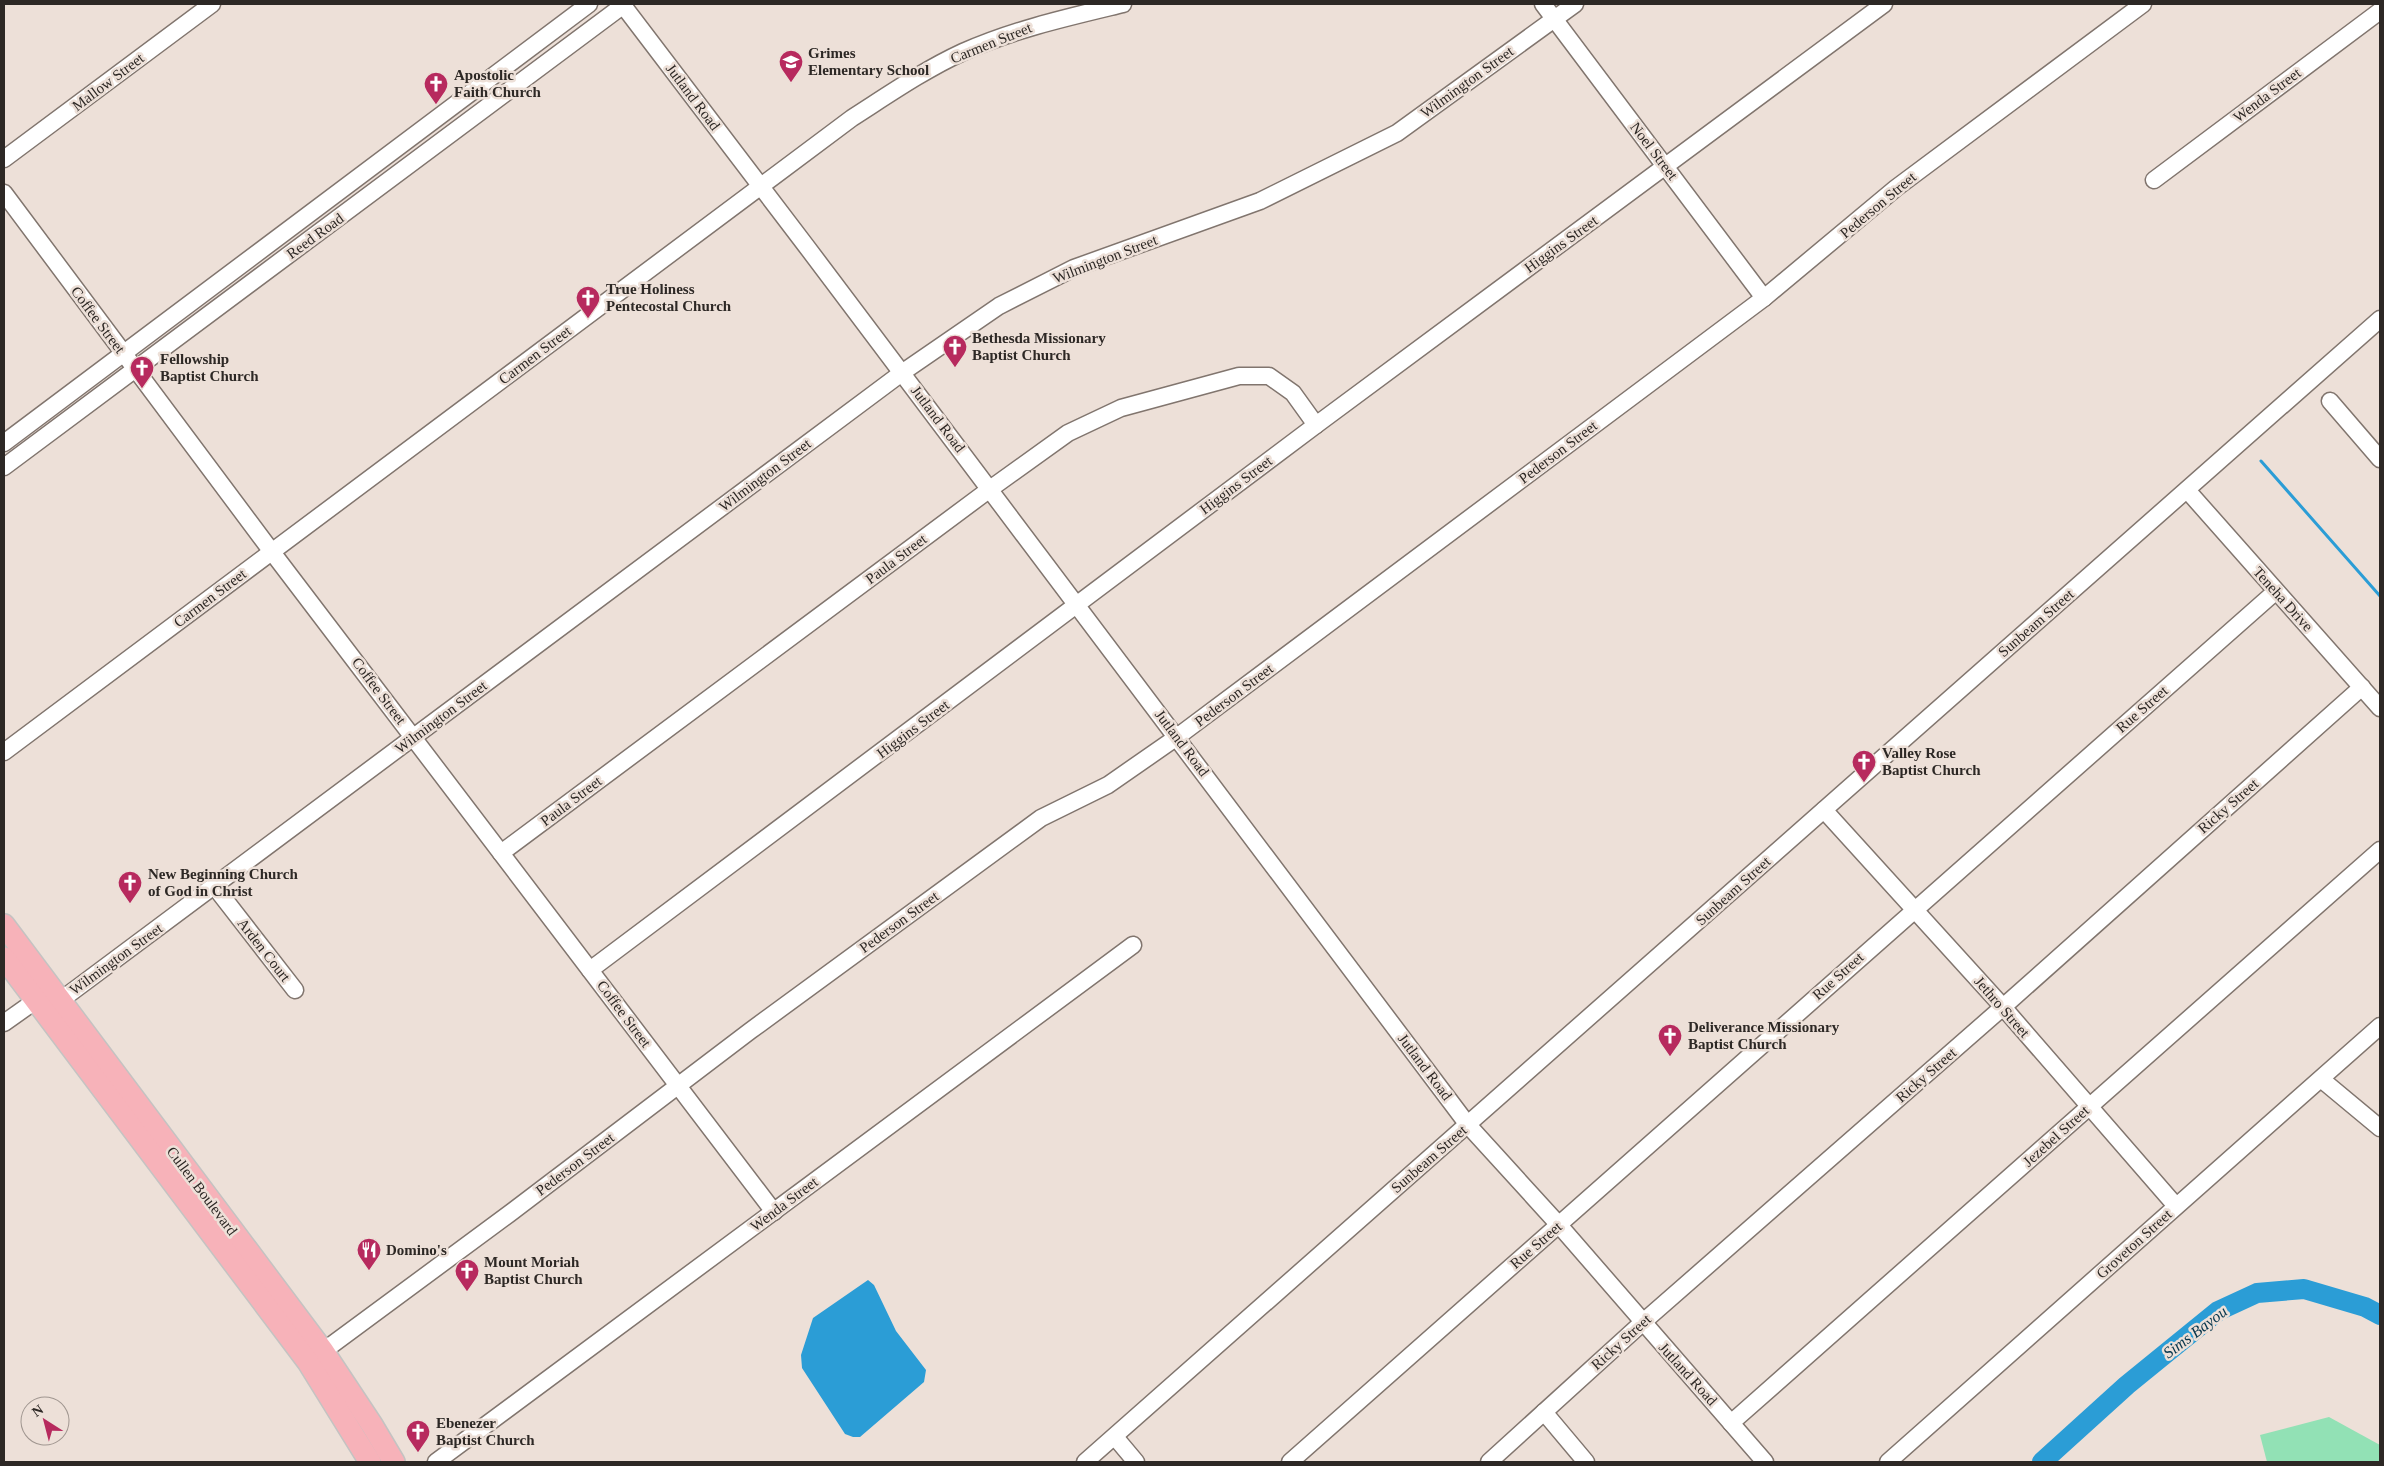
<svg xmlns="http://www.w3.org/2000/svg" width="2384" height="1466" font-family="Georgia,serif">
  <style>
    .green { fill: #92e1b5 }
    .water { fill: #2b9dd6 }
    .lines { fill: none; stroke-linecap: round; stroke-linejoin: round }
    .stream { stroke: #2b9dd6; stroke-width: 3 }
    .river { stroke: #2b9dd6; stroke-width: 20 }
    .minor-casing { stroke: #81756e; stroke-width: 19 }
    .major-casing { stroke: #c4c3c2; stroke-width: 24 }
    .minor { stroke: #fff; stroke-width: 16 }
    .major { stroke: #f7b2b9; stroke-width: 21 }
    .labels { text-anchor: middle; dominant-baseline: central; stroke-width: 5; stroke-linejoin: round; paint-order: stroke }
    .street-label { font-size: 15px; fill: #2d2825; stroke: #ede0d8 }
    .poi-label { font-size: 15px; font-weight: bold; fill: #2d2825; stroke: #ede0d8; text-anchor: start }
    .water-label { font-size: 16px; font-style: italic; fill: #05354c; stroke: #ede0d8 }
  </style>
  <rect width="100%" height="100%" fill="#ede0d8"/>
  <polygon class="green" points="2329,1417 2380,1445 2380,1462 2267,1462 2260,1435"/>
  <polygon class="water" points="868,1280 874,1285 896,1331 926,1370 924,1382 860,1437 853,1437 845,1434 802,1368 801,1355 813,1318"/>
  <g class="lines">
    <polyline class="stream" points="2261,461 2380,596"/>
    <polyline class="river" points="2042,1462 2127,1385 2218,1311 2257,1293 2304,1289 2365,1307 2380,1315"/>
    <defs>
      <g id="minor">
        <path d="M622,4C906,376 1187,750 1468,1125L1559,1225L1765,1462"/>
        <polyline points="1543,4 1764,298"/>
        <polyline points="4,159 212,4"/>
        <polyline points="2154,180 2380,11"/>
        <polyline points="4,193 272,552 774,1212"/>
        <polyline points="2330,401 2380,459"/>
        <polyline points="4,443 589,4"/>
        <polyline points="4,467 625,4"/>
        <polyline points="2187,490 2380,708"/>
        <path d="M4,752L852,118C888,95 924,70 963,52C1015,29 1069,17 1123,4"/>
        <polyline points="1824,810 2003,1007 2176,1206"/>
        <polyline points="501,853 990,489 1068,433 1121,408 1239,376 1269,376 1293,393 1316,425"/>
        <polyline points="215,887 295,990"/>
        <polyline points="590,970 1316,425 1884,4"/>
        <polyline points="4,1023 35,1001 61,1000 903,372 999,306 1074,268 1260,201 1397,133 1575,4"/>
        <polyline points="2321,1079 2380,1128"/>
        <polyline points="314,1358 509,1214 750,1031 1041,818 1108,785 1177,737 1764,298 1896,188 2143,4"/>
        <polyline points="1544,1412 1586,1462"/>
        <polyline points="1731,1423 2380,850"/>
        <polyline points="1115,1437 1136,1462"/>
        <polyline points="436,1462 1133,945"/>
        <polyline points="1085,1462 2380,319"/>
        <polyline points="1290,1462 2275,592"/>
        <polyline points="1489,1462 1642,1323 2003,1007 2362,687"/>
        <polyline points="1888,1462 2380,1026"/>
      </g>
      <g id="major">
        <polyline points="4,925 323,1351 372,1425 394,1462"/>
        <polyline points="4,958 308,1362 370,1462"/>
      </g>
    </defs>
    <use href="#minor" class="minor-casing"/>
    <use href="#major" class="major-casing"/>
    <use href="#minor" class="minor"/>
    <use href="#major" class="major"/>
  </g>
  <defs>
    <symbol id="school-pin" viewBox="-11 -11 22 30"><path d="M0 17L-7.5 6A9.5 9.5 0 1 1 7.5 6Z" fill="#b72a5e" stroke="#ede0d8"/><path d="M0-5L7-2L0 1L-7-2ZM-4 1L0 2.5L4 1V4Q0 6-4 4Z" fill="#fff"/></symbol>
    <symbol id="church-pin" viewBox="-11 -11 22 30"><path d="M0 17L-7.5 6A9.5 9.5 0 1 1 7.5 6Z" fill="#b72a5e" stroke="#ede0d8"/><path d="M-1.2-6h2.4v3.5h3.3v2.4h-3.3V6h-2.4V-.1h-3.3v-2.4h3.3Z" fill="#fff"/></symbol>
    <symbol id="restaurant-pin" viewBox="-11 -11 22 30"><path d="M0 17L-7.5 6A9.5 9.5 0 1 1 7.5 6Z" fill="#b72a5e" stroke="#ede0d8"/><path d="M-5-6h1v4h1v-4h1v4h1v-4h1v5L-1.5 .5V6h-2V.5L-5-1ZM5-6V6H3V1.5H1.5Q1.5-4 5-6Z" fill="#fff"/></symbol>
  </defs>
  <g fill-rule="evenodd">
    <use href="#school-pin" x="777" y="48" width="28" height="38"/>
    <use href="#church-pin" x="422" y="70" width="28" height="38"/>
    <use href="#church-pin" x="574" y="284" width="28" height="38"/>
    <use href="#church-pin" x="941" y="333" width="28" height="38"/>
    <use href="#church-pin" x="128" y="354" width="28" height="38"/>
    <use href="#church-pin" x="1850" y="748" width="28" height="38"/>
    <use href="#church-pin" x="116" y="869" width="28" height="38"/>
    <use href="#church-pin" x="1656" y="1022" width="28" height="38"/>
    <use href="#restaurant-pin" x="355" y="1236" width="28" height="38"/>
    <use href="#church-pin" x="453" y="1257" width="28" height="38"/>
    <use href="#church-pin" x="404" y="1418" width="28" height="38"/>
  </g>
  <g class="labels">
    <g class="street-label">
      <text transform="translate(991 43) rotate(-22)">Carmen Street</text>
      <text transform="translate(108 82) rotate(-37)">Mallow Street</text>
      <text transform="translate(1467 82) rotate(-36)">Wilmington Street</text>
      <text transform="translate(2267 95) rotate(-37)">Wenda Street</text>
      <text transform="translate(693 97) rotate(53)">Jutland Road</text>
      <text transform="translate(1654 151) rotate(53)">Noel Street</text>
      <text transform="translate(1878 205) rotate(-40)">Pederson Street</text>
      <text transform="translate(315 236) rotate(-36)">Reed Road</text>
      <text transform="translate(1561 244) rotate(-36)">Higgins Street</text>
      <text transform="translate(1105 259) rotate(-21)">Wilmington Street</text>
      <text transform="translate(98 320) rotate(53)">Coffee Street</text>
      <text transform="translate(535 355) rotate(-37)">Carmen Street</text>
      <text transform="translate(938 419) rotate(53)">Jutland Road</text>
      <text transform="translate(1558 452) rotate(-37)">Pederson Street</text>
      <text transform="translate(765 475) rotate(-37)">Wilmington Street</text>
      <text transform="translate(1236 485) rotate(-37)">Higgins Street</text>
      <text transform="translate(896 559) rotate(-37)">Paula Street</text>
      <text transform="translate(210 598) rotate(-37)">Carmen Street</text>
      <text transform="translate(2283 599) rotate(48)">Teneha Drive</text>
      <text transform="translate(2036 623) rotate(-41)">Sunbeam Street</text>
      <text transform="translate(379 691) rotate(53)">Coffee Street</text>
      <text transform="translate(1234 695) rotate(-37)">Pederson Street</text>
      <text transform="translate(2142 709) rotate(-41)">Rue Street</text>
      <text transform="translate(441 717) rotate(-37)">Wilmington Street</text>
      <text transform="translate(913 729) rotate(-37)">Higgins Street</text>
      <text transform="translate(1182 743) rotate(53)">Jutland Road</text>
      <text transform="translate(571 801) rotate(-37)">Paula Street</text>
      <text transform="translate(2228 806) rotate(-41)">Ricky Street</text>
      <text transform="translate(1733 891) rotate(-42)">Sunbeam Street</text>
      <text transform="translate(899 922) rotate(-36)">Pederson Street</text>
      <text transform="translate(264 950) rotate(52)">Arden Court</text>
      <text transform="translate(116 959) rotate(-36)">Wilmington Street</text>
      <text transform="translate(1838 976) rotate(-42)">Rue Street</text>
      <text transform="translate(2002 1007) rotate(49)">Jethro Street</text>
      <text transform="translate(624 1014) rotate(53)">Coffee Street</text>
      <text transform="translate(1425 1067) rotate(53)">Jutland Road</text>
      <text transform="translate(1926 1075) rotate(-41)">Ricky Street</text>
      <text transform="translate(2056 1136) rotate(-42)">Jezebel Street</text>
      <text transform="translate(1429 1159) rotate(-41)">Sunbeam Street</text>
      <text transform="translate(575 1164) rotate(-37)">Pederson Street</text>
      <text transform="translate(202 1191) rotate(53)">Cullen Boulevard</text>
      <text transform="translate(784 1204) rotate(-37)">Wenda Street</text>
      <text transform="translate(2134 1244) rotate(-42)">Groveton Street</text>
      <text transform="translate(1536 1245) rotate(-41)">Rue Street</text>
      <text transform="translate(1621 1342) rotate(-42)">Ricky Street</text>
      <text transform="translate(1688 1374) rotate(48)">Jutland Road</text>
    </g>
    <g class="poi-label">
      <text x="808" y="53">Grimes<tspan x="808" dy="17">Elementary School</tspan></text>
      <text x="454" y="75">Apostolic<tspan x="454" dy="17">Faith Church</tspan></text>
      <text x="606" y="289">True Holiness<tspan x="606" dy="17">Pentecostal Church</tspan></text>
      <text x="972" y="338">Bethesda Missionary<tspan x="972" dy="17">Baptist Church</tspan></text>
      <text x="160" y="359">Fellowship<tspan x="160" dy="17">Baptist Church</tspan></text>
      <text x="1882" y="753">Valley Rose<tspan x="1882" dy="17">Baptist Church</tspan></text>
      <text x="148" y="874">New Beginning Church<tspan x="148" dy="17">of God in Christ</tspan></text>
      <text x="1688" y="1027">Deliverance Missionary<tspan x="1688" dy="17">Baptist Church</tspan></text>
      <text x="386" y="1250">Domino's</text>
      <text x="484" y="1262">Mount Moriah<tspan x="484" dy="17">Baptist Church</tspan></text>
      <text x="436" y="1423">Ebenezer<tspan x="436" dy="17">Baptist Church</tspan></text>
    </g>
    <g class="water-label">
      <text transform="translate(2195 1332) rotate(-37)">Sims Bayou</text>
    </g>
  </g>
  <rect width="2384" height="1466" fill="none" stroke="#2d2825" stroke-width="10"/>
  <g transform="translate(45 1421) rotate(324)"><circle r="24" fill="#ede0d8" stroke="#a09690"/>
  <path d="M0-4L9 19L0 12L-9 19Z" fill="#b72a5e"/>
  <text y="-8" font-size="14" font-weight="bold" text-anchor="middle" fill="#2d2825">N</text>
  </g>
</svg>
